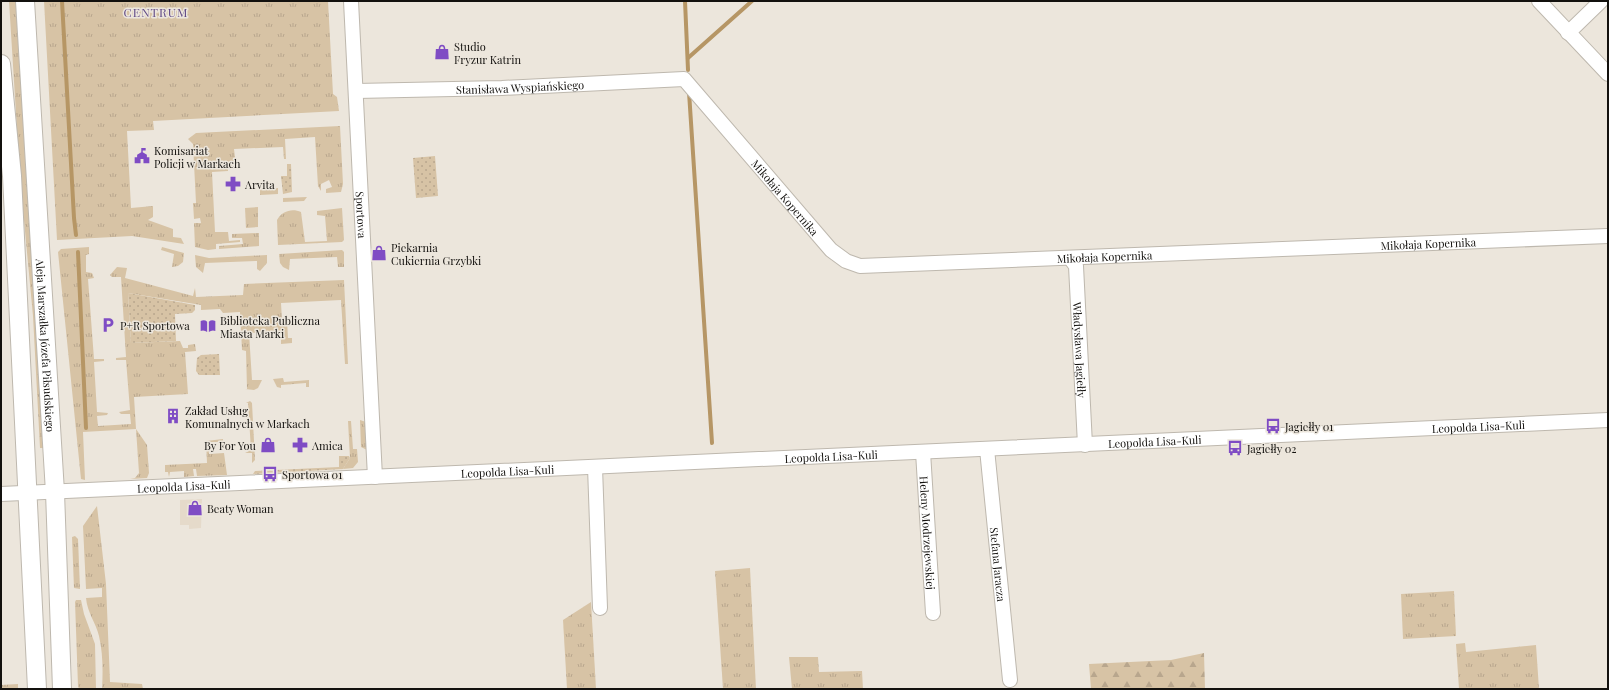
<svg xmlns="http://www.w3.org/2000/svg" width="1609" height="690" font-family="'Playfair Display',serif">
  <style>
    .built { fill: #e5daca }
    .grass { fill: url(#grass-tufts) }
    .forest { fill: url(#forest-firs) }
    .park { fill: url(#park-dots) }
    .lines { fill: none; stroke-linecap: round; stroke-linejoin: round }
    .stream { stroke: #b69665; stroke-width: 4 }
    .minor-casing { stroke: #beb8ae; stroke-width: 16 }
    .major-casing { stroke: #beb8ae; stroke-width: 20 }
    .minor { stroke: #fff; stroke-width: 14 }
    .major { stroke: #fff; stroke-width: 18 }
    .labels { text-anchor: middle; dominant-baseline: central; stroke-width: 3; stroke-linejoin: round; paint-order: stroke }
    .poi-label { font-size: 11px; fill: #13110e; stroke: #ece6dc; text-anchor: start }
    .street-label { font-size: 11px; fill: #13110e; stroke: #ece6dc }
    .neighbourhood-label { font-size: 12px; letter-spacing: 1px; fill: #604986; stroke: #ece6dc }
  </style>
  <defs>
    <pattern id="grass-tufts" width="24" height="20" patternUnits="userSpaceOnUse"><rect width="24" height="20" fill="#d7c3a5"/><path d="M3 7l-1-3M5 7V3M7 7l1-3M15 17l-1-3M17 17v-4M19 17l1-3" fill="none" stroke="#b8a68d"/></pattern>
    <pattern id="forest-firs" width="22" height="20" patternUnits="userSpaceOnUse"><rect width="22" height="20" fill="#d7c3a5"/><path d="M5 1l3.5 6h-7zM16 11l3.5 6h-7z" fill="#b8a68d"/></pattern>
    <pattern id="park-dots" width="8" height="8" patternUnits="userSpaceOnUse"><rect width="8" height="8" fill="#d7c3a5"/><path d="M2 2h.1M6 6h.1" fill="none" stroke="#b8a68d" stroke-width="1.8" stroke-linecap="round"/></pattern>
  </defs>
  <rect width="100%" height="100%" fill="#ece6dc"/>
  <polygon class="built" points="202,499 201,528 189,529 189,525 180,525 180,500"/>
  <g class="grass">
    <polygon points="9,1 16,1 45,448 40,448 33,316 20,178"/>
    <polygon points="44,1 328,1 333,94 337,97 339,111 153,121 154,130 127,131 131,208 153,206 153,217 148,220 173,229 173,237 181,238 184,244 132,236 57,240"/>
    <polygon points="340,126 343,184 341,192 326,193 326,189 332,187 329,180 321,184 321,191 318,186 315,137 285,139 286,159 284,159 283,147 234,149 236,166 235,168 228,168 228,171 212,172 215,232 228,232 229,241 240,240 240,242 216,244 216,249 208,250 195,247 194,223 201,223 200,218 194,219 193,203 196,203 193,144 188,139 196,133"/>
    <polygon points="278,188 278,194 260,195 260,189"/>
    <polygon points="307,197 304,201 283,202 283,198"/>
    <polygon points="258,207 258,227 246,228 245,208"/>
    <path d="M342,208L344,240L342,242L278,245L277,220C282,211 292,208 301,212L305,242L327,241L325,216L317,215V211Z"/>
    <polygon points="259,233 259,246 219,249 219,246 243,244 242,238 232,238 232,234"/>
    <polygon points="89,247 89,254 86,255 86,272 92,273 94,278 88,279 94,359 104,359 104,361 94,362 97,412 108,413 107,415 97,416 98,426 131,424 130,414 121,414 119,412 130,410 126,360 116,360 116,358 126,357 121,277 112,277 110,275 117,267 127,268 125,278 193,296 195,288 196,297 243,295 244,284 344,280 348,364 345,364 341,300 281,303 282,320 287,320 288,338 292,338 292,343 281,344 281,331 249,333 252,380 262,380 258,388 254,390 245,389 247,389 246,351 242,350 240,312 223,313 220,309 201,310 201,305 128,293 131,343 180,341 183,348 188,348 188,345 195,344 196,351 185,352 188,394 134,397 136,429 147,445 149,473 147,478 130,479 135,478 139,473 136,429 83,432 85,480 81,479 58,252 61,249"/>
    <polygon points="162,247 184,253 183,262 178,266 172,267 174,254 161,250"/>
    <polygon points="342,250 344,252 344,267 338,267 337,257 290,259 289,270 283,267 280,263 279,254"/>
    <polygon points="195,255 209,258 267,255 267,263 260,271 257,269 257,261 205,263 203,273 196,267"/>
    <polygon points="283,378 284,382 309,380 309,387 306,387 306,383 281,385 281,388 277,387 273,379"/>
    <polygon points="250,401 252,403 255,460 252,463 252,453 245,453 251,450 248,403 246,403"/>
    <polygon points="360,420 366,422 367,450 361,447"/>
    <polygon points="348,421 351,421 353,449 357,449 358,462 353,468 343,469 350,458"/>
    <polygon points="223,439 223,444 220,445 220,442 208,442 209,454 224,453 227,475 197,476 196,469 193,469 194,476 184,477 184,471 170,472 169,477 168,472 165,472 165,465 207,463 206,441"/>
    <path d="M97,506L106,584L110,682L142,684L143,689H102C103,672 103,653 99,636C96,623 87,612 86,598L102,597V588L86,589L83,526Z"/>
    <polygon points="75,536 78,539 80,589 74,588 72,537"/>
    <polygon points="750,568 756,689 723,689 715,571"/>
    <polygon points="1454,591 1456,636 1403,639 1401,594"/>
    <polygon points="76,600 81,600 84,614 95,644 96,689 79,689 78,686 75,602"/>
    <polygon points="591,602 596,689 567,689 563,620"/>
    <polygon points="1465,643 1466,652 1536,645 1539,689 1459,689 1456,644"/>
    <polygon points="789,657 818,657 819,672 862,671 863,689 792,689"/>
    <polygon points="18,684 18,689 1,689 1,685"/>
  </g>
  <polygon class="forest" points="1204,653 1205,689 1091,689 1089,664 1171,660"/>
  <g class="park">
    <polygon points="435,156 438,196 416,198 413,158"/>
    <polygon points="287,164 291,164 292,192 283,194 281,176 287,176"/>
    <polygon points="128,293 195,305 195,310 192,313 175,314 176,341 131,343"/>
    <polygon points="219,354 220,375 199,375 196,371 197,358 201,355"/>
    <polygon points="339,456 349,456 350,458 343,469 253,474 255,471 339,467"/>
  </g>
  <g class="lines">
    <g class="stream">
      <polyline points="62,1 74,218 76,235"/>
      <polyline points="685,1 688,70"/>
      <polyline points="688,58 752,1"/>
      <polyline points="689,92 712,443"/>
      <polyline points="78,252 86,428"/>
    </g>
    <defs>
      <g id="minor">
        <path id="s1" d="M351,1L375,477"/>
        <polyline points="1539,1 1608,74"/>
        <polyline points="1568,33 1601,1"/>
        <path id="s2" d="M356,91L502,88L684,79L831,250L846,261L860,266L1608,236"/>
        <path id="s3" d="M1070,258L1076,266L1085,445"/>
        <path id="s4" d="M987,449L1010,680"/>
        <path id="s5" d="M923,452L933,613"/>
        <polyline points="595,467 600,608"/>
        <path id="s6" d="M1,494L1608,420"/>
      </g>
      <g id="major">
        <path id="s7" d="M25,1L55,492L62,689"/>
        <polyline points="1,64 12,176 37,689"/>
      </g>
    </defs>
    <use href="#minor" class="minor-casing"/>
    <use href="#major" class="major-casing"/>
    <use href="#minor" class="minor"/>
    <use href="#major" class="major"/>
  </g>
  <defs>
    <symbol id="shop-bare" viewBox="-9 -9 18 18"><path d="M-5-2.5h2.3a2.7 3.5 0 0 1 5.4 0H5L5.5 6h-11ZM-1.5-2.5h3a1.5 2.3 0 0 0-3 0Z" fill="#7f4cc4" stroke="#ece6dc" stroke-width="2.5" paint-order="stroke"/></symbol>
    <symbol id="civic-bare" viewBox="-9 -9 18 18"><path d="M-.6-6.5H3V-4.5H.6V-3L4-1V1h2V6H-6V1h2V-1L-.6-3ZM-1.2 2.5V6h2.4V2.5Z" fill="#7f4cc4" stroke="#ece6dc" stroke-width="2.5" paint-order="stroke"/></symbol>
    <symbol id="pharmacy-bare" viewBox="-9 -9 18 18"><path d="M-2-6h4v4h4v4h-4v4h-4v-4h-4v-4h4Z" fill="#7f4cc4" stroke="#ece6dc" stroke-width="2.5" paint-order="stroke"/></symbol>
    <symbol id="parking-bare" viewBox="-9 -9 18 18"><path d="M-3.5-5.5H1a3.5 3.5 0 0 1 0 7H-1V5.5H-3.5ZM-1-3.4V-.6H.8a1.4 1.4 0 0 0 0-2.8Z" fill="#7f4cc4" stroke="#ece6dc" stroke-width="2.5" paint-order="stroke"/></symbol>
    <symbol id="library-bare" viewBox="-9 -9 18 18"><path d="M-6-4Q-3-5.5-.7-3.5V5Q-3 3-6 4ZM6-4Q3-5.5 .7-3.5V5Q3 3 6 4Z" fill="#7f4cc4" stroke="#ece6dc" stroke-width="2.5" paint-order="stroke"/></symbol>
    <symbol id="building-bare" viewBox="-9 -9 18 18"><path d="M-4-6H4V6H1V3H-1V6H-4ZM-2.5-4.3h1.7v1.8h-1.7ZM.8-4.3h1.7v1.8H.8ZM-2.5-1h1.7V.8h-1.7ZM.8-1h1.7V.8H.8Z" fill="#7f4cc4" stroke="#ece6dc" stroke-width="2.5" paint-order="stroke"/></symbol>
    <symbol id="bus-bare" viewBox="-9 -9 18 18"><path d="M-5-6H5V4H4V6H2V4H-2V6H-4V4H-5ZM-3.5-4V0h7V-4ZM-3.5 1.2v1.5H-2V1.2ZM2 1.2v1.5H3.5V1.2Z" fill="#7f4cc4" stroke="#ece6dc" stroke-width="2.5" paint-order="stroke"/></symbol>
  </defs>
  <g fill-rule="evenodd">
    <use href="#shop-bare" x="431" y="41" width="22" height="22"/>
    <use href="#civic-bare" x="131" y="145" width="22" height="22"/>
    <use href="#pharmacy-bare" x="222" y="173" width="22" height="22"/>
    <use href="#shop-bare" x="368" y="242" width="22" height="22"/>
    <use href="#parking-bare" x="97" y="314" width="22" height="22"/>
    <use href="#library-bare" x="197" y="315" width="22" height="22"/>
    <use href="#building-bare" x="162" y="405" width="22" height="22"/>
    <use href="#bus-bare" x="1262" y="415" width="22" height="22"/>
    <use href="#shop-bare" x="257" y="434" width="22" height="22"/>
    <use href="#pharmacy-bare" x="289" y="434" width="22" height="22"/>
    <use href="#bus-bare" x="1224" y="437" width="22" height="22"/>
    <use href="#bus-bare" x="259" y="463" width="22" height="22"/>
    <use href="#shop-bare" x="184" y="497" width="22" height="22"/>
  </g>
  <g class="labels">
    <g class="poi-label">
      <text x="454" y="46">Studio<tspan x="454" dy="13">Fryzur Katrin</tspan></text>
      <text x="154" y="150">Komisariat<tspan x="154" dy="13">Policji w Markach</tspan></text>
      <text x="245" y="184">Arvita</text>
      <text x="391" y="247">Piekarnia<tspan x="391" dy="13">Cukiernia Grzybki</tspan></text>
      <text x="220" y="320">Biblioteka Publiczna<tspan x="220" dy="13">Miasta Marki</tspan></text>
      <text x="120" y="325">P+R Sportowa</text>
      <text x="185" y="410">Zakład Usług<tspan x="185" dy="13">Komunalnych w Markach</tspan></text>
      <text x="1285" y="426">Jagiełły 01</text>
      <text x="256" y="445" text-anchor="end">By For You</text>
      <text x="312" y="445">Amica</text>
      <text x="1247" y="448">Jagiełły 02</text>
      <text x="282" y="474">Sportowa 01</text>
      <text x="207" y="508">Beaty Woman</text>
    </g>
    <g class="street-label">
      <text stroke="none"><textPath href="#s2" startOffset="164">Stanisława Wyspiańskiego</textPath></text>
      <text stroke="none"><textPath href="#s2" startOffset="484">Mikołaja Kopernika</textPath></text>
      <text stroke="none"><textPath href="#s1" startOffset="214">Sportowa</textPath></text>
      <text stroke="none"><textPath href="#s2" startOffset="1156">Mikołaja Kopernika</textPath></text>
      <text stroke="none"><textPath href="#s2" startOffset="832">Mikołaja Kopernika</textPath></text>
      <text stroke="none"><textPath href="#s7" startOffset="345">Aleja Marszałka Józefa Piłsudskiego</textPath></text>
      <text stroke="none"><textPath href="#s3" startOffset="94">Władysława Jagiełły</textPath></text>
      <text stroke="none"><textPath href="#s6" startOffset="1479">Leopolda Lisa-Kuli</textPath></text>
      <text stroke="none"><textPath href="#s6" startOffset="1155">Leopolda Lisa-Kuli</textPath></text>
      <text stroke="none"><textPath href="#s6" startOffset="831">Leopolda Lisa-Kuli</textPath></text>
      <text stroke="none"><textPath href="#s6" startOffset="507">Leopolda Lisa-Kuli</textPath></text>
      <text stroke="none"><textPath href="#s6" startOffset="183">Leopolda Lisa-Kuli</textPath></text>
      <text stroke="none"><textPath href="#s5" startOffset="81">Heleny Modrzejewskiej</textPath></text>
      <text stroke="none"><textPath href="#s4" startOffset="116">Stefana Jaracza</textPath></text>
    </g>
    <g class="neighbourhood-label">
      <text x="156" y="12">CENTRUM</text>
    </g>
  </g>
  <rect width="1609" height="690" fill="none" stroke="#13110e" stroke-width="4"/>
</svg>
